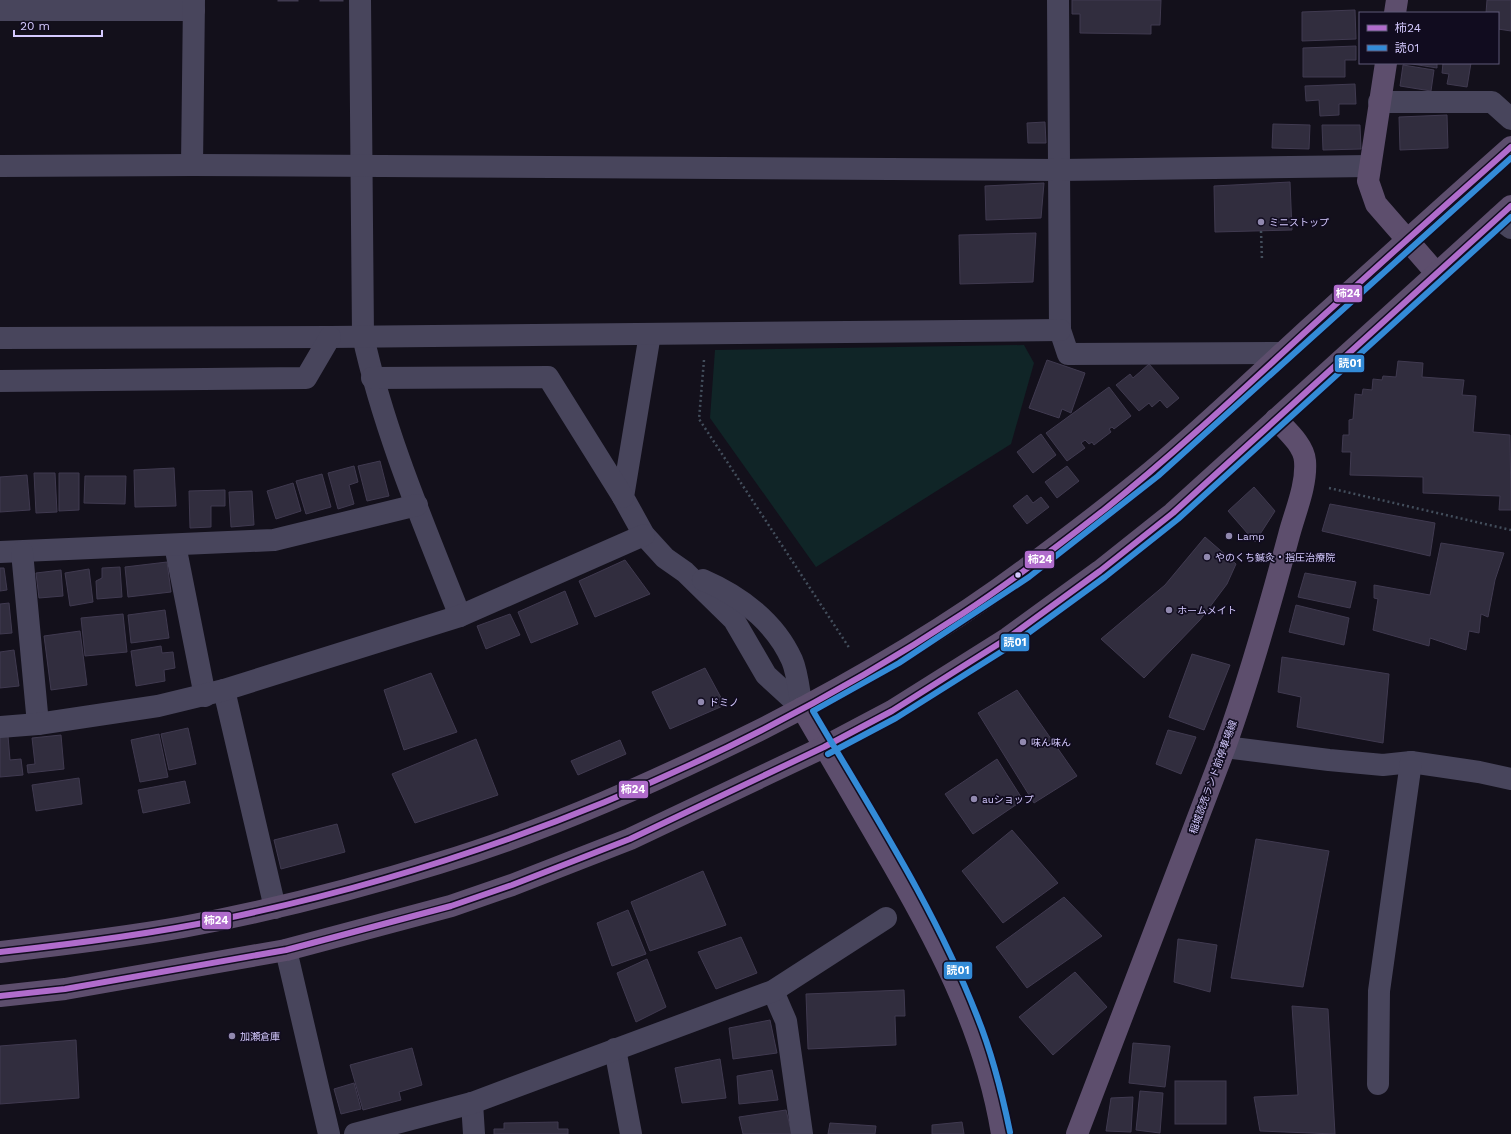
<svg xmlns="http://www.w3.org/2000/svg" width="1511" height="1134" font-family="'Work Sans','Noto Sans JP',sans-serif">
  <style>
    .green { fill: #102527 }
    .building { fill: #312d3e; stroke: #403a50 }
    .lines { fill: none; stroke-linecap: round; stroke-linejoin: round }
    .path { stroke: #434e5c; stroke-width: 2.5; stroke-dasharray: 2 3; stroke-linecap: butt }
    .minor { stroke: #48455c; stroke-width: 22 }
    .major { stroke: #5d4e6d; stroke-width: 22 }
    .bus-1-casing { stroke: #110c1f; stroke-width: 9 }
    .bus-2-casing { stroke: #110c1f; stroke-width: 9 }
    .bus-1 { stroke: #b06ccc; stroke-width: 6 }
    .bus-2 { stroke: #338bd7; stroke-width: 6 }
    .poi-dot { fill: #9189af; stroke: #110c1f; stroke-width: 1.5 }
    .bus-dot { fill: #d5caff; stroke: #110c1f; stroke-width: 1.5 }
    .labels { text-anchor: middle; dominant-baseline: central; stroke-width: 3.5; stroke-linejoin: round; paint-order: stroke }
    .poi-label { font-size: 10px; fill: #d5caff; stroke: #110c1f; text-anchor: start }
    .street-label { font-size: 10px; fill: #d5caff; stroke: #110c1f }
    .line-badge { stroke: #110c1f; stroke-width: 1.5 }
    .badge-label { font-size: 11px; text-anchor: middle; font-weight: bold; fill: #fff }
  </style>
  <rect width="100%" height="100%" fill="#13101b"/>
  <polygon class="green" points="1024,345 1034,363 1011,444 816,567 710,418 715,350"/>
  <g class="building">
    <rect x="278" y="0" width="20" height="1"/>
    <rect x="320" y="0" width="23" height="1"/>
    <polygon points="1072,0 1161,0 1160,25 1151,25 1151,34 1080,33 1080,14 1072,14"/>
    <polygon points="1487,0 1511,0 1511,31 1498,29 1498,13 1486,13"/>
    <polygon points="1355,10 1356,39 1302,41 1302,12"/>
    <polygon points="1356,46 1356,60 1345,60 1345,77 1303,77 1303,48"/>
    <polygon points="1406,63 1437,63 1437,68"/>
    <polygon points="1443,63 1471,63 1467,87 1447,84 1449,74 1442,73"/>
    <polygon points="1403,65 1434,70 1431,91 1400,86"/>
    <polygon points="1355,84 1356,104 1339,104 1339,115 1320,116 1319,100 1306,101 1305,86"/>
    <polygon points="1447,115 1448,148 1400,150 1399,117"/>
    <polygon points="1045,122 1046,143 1028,143 1027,123"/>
    <polygon points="1273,124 1310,125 1309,149 1272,148"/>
    <polygon points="1322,125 1360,125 1361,149 1323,150"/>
    <polygon points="1290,182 1292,230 1215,232 1214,186"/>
    <polygon points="1044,183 1041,218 986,220 985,186"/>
    <polygon points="1036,233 1033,282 960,284 959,235"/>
    <polygon points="1047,360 1085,373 1071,413 1062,409 1059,418 1029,408"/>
    <polygon points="1398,361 1423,363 1422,377 1464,380 1462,395 1476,396 1473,432 1510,435 1511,510 1499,510 1500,496 1423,493 1423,477 1350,475 1351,452 1342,452 1343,435 1349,435 1349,420 1353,419 1355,394 1362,395 1363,389 1372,390 1373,379 1382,380 1383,376 1396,377"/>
    <polygon points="1149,364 1179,398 1167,408 1160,400 1152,407 1149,403 1139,411 1116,385 1130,374 1133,378"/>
    <polygon points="1109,387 1131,416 1114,429 1112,427 1109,429 1111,432 1094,445 1092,442 1089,444 1085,440 1081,443 1085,448 1067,461 1046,433"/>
    <polygon points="1041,434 1056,455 1033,473 1017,452"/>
    <polygon points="380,461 389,496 367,501 358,466"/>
    <polygon points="354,466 358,482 349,485 354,504 338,509 328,473"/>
    <polygon points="1067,466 1079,481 1057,498 1045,482"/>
    <polygon points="174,468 176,506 135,507 134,470"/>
    <polygon points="34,473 55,473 57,512 36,513"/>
    <polygon points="59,473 79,473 79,510 59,511"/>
    <polygon points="322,474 331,507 306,514 296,481"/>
    <polygon points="27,475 30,510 0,512 0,477"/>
    <polygon points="85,476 126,476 125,504 84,503"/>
    <polygon points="293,483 301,511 276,519 267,491"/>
    <polygon points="1254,487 1275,511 1255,542 1228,511"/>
    <polygon points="225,490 225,506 211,506 211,527 190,528 189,491"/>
    <polygon points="252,491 254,525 231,527 229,492"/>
    <polygon points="1027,495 1033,503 1041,497 1049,507 1027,524 1013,506"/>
    <polygon points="1330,504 1435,523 1430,556 1322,531"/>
    <polygon points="1205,537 1236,564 1227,584 1200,620 1144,678 1101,639 1165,585"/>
    <polygon points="1441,543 1504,553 1495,580 1488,617 1481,614 1479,633 1469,631 1466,650 1430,638 1429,646 1373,630 1378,599 1374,598 1374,585 1430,595"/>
    <polygon points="625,560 650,594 595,617 579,581"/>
    <polygon points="167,562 171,592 128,597 125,567"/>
    <polygon points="120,567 122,597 97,599 96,581 102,578 102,568"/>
    <polygon points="0,568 4,568 7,590 0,591"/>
    <polygon points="89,569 93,602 70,606 65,573"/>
    <polygon points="61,570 63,596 39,598 36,573"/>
    <polygon points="1305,573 1356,582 1350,608 1298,597"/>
    <polygon points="565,591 578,624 531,643 518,612"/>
    <polygon points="9,603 12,633 0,634 0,604"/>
    <polygon points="1296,605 1349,618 1344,645 1289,632"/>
    <polygon points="165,610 169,638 131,643 128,615"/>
    <polygon points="123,614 127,652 85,656 81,618"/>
    <polygon points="510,614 520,635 486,649 477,626"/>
    <polygon points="80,631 87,685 51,690 44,636"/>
    <polygon points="161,646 162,653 173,652 175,668 164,670 165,681 136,686 131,651"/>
    <polygon points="14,650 19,686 0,688 0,652"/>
    <polygon points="1192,654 1230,665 1204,730 1169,717"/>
    <polygon points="1282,657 1389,674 1383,743 1297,727 1301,697 1278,692"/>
    <polygon points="705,668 725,705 670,729 652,692"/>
    <polygon points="431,673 457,732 404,750 384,690"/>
    <polygon points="1017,690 1077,776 1034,803 978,713"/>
    <polygon points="188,728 196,764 169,770 161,734"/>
    <polygon points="1168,730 1196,737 1181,774 1156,764"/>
    <polygon points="159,734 168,777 140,782 131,740"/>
    <polygon points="61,735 64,769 28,773 27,765 35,764 32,738"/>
    <polygon points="8,736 10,760 21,759 23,775 0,777 0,737"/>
    <polygon points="476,739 498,795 415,823 392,774"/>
    <polygon points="620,740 626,754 578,775 571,761"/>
    <polygon points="997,759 1023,800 973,834 945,794"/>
    <polygon points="79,778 82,804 36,811 32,785"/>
    <polygon points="185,781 190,803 143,813 138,790"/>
    <polygon points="337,824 345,852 281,869 274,840"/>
    <polygon points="1012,830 1058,883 1003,923 962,871"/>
    <polygon points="1256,839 1329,851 1303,987 1231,978"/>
    <polygon points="703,871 726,925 650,951 631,902"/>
    <polygon points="1064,897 1102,936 1027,988 996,947"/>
    <polygon points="628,910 646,954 612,966 597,923"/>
    <polygon points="741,937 757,973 716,989 698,952"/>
    <polygon points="1178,939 1217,945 1210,992 1174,982"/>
    <polygon points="647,959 666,1007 636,1022 617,973"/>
    <polygon points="1075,972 1107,1007 1053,1055 1019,1017"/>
    <polygon points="904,990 905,1016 895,1016 896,1045 808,1049 806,994"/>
    <polygon points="1292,1006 1328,1009 1335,1134 1260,1131 1254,1097 1298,1095"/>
    <polygon points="770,1020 777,1053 733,1059 729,1028"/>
    <polygon points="76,1040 79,1098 0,1104 0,1046"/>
    <polygon points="1133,1043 1170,1046 1165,1087 1129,1083"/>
    <polygon points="412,1048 422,1085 399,1092 401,1100 363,1110 350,1065"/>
    <polygon points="720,1059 726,1098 682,1103 675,1068"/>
    <polygon points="772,1070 778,1100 739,1104 737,1076"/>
    <rect x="1175" y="1081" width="51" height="43"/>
    <polygon points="354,1083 361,1109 341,1114 334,1089"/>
    <polygon points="1140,1091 1163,1093 1160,1133 1136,1130"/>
    <polygon points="1133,1097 1131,1132 1106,1131 1111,1098"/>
    <polygon points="786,1110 792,1134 743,1134 739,1117"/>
    <polygon points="558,1122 558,1129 568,1129 568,1134 494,1134 494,1129 504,1129 504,1123"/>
    <polygon points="962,1122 964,1134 932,1134 932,1125"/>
    <polygon points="830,1123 876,1126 875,1134 828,1134"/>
  </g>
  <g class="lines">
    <g class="path">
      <polyline points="1261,231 1262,260"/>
      <polyline points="704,360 699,419 850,649"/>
      <polyline points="1329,488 1511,530"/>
    </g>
    <g class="minor">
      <path d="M360,0L363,336C384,432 424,525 460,616"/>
      <polyline points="1058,0 1060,330 1068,354 1283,353"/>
      <polyline points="0,10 194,10"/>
      <polyline points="1379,102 1492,102 1511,119"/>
      <polyline points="192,165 194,0"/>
      <polyline points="0,166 192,165 1059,170 1370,166"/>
      <polyline points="1498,218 1511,228"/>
      <polyline points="650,334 623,497 644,535 665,558 685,572 734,620 766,675 802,708"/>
      <polyline points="0,338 330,337 1060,330"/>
      <polyline points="372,378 548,377 623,497"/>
      <polyline points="0,381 306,378 330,337"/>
      <polyline points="175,545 205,696"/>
      <polyline points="0,552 274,540 417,505"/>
      <polyline points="22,552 38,724"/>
      <path d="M703,580C740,596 775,622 792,660C798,674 799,693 802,708"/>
      <polyline points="224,690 275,908"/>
      <polyline points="0,727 38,724 158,706 224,690 460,616 644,535"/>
      <polyline points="1225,747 1329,760 1383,765 1411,762 1479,772 1511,779"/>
      <polyline points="286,950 329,1134"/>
      <polyline points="773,991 786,1021 802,1134"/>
      <polyline points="615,1049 631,1134"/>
      <polyline points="1378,1084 1379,991 1411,762"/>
      <polyline points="472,1103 474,1134"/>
      <polyline points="355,1134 472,1103 773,991 886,918"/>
    </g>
    <g class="major">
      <polyline points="1395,13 1397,0"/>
      <polyline points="1386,63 1368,181 1376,204 1437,274"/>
      <path d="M802,708C828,753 854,797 880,842C934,934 985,1028 1002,1134"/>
      <path d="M0,952C61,945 122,938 183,927C269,911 355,889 439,863C551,829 659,780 764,728C854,682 946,629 1027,568C1069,537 1111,505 1152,471C1203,428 1252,381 1302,335C1372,272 1441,209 1511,147"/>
      <polyline points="0,996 65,989 286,950 451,906 512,885 630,839 824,747 892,711 1008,638 1100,571 1173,513 1511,206"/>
      <path d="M1077,1134L1225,747C1250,677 1270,606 1289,535C1295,512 1307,485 1305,461C1304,445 1286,430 1276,419"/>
    </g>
    <defs>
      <g id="bus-1">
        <path d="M0,952C73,944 146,935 218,920C481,866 737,762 962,614C1011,582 1058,546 1104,510C1173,455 1237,395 1302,335C1371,272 1441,209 1511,147"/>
        <polyline points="0,996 65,989 286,950 451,906 512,885 630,839 824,747 892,711 1008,638 1100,571 1173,513 1511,206"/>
      </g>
      <g id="bus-2">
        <polyline points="828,754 896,718 1012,645 1105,577 1178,519 1511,217"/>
        <path d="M1010,1132C1002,1093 992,1053 977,1016C935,908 871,810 813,711L899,663L1029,577L1158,476L1511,158"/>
      </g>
    </defs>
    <use href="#bus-1" class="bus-1-casing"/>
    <use href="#bus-2" class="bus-2-casing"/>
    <use href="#bus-1" class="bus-1"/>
    <use href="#bus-2" class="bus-2"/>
  </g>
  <g class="poi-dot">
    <circle cx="1261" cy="222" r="4"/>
    <circle cx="1229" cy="536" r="4"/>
    <circle cx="1207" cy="557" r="4"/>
    <circle cx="1169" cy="610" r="4"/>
    <circle cx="701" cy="702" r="4"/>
    <circle cx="1023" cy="742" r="4"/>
    <circle cx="974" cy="799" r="4"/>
    <circle cx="232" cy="1036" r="4"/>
  </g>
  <circle class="bus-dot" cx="1018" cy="575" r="3.5"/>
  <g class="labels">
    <g class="poi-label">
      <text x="1269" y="222">ミニストップ</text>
      <text x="1237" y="536">Lamp</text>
      <text x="1215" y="557">やのくち鍼灸・指圧治療院</text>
      <text x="1177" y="610">ホームメイト</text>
      <text x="709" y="702">ドミノ</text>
      <text x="1031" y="742">味ん味ん</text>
      <text x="982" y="799">auショップ</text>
      <text x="240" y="1036">加瀬倉庫</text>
    </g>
    <g class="street-label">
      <text transform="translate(1213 777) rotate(-70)">稲城読売ランド前停車場線</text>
    </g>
  </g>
  <g class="line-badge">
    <rect x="1333" y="284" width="30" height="19" rx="4" fill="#b06ccc"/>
    <rect x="1334" y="354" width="31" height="19" rx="4" fill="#338bd7"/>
    <rect x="1024" y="550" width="31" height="19" rx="4" fill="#b06ccc"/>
    <rect x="1000" y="633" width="30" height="19" rx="4" fill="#338bd7"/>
    <rect x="618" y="780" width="31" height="19" rx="4" fill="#b06ccc"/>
    <rect x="201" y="911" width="31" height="19" rx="4" fill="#b06ccc"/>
    <rect x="943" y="961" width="30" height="19" rx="4" fill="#338bd7"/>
  </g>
  <g class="badge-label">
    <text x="1348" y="297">柿24</text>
    <text x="1350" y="367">読01</text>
    <text x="1040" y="563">柿24</text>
    <text x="1015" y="646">読01</text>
    <text x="633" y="793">柿24</text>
    <text x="216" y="924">柿24</text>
    <text x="958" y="974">読01</text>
  </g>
  <rect x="1359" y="12" width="140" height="52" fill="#110c1f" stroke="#5f5879"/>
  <rect x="1367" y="25" width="20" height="6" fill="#b06ccc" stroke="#5f5879"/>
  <text x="1395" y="32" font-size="12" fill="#d5caff">柿24</text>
  <rect x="1367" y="45" width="20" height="6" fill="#338bd7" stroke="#5f5879"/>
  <text x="1395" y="52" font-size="12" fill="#d5caff">読01</text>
  <path d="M14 30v6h88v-6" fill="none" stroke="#d5caff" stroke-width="2"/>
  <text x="20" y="30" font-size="12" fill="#d5caff" stroke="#110c1f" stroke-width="3" paint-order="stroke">20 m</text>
</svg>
